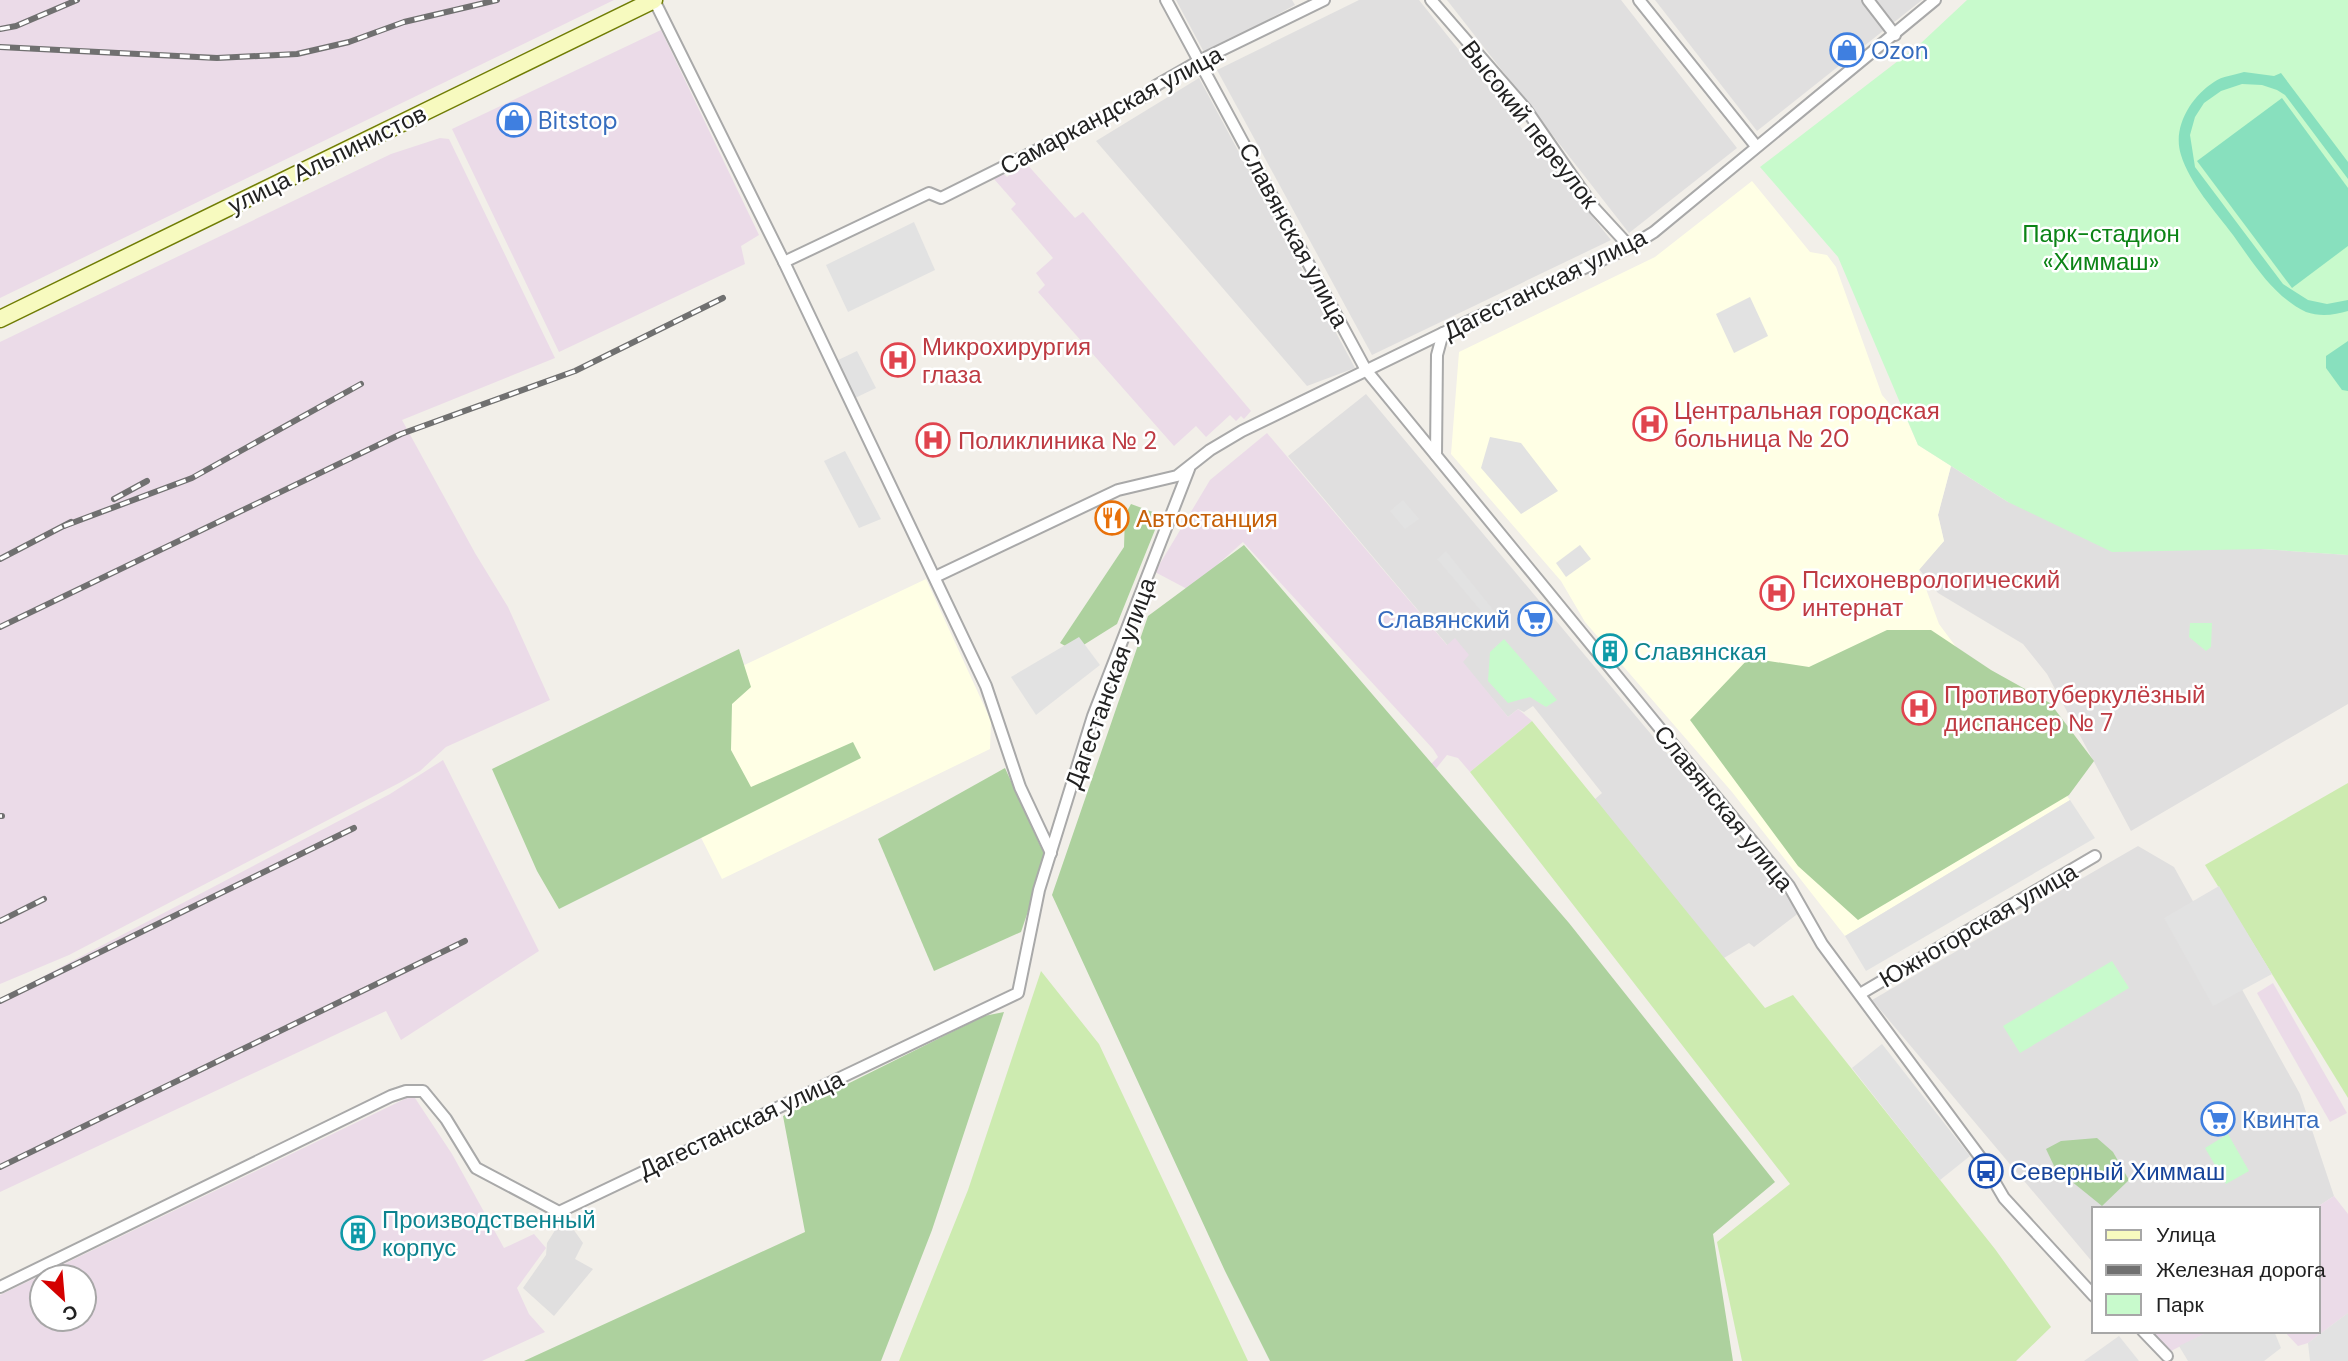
<svg xmlns="http://www.w3.org/2000/svg" width="2348" height="1361" font-family="'DM Sans',sans-serif">
  <style>
    .residential { fill: #e0dfdf }
    .industrial { fill: #ebdbe8; fill-rule: evenodd }
    .education { fill: #ffffe5 }
    .grass { fill: #cdebb0 }
    .forest { fill: #add19e }
    .park { fill: #c8facc }
    .pitch { fill: #88e0be }
    .parking { fill: #e2e2e2 }
    .lines { fill: none; stroke-linecap: round; stroke-linejoin: round }
    .street-casing { stroke: #a9a9a9; stroke-width: 14 }
    .secondary-casing { stroke: #707d05; stroke-width: 19 }
    .street { stroke: #fff; stroke-width: 10 }
    .secondary { stroke: #f7fabf; stroke-width: 16 }
    .rail-casing { stroke: #707070; stroke-width: 6 }
    .rail { stroke: #fff; stroke-width: 3.5; stroke-dasharray: 10; stroke-linecap: butt }
    .labels { text-anchor: middle; dominant-baseline: central; stroke-width: 5; stroke-linejoin: round; paint-order: stroke }
    .shop-label { font-size: 24px; fill: #366cbe; stroke: #fff; text-anchor: start }
    .street-label { font-size: 24px; fill: #222; stroke: #fff }
    .park-label { font-size: 24px; fill: #0c8416; stroke: #fff }
    .health-label { font-size: 24px; fill: #be3a42; stroke: #fff; text-anchor: start }
    .food-label { font-size: 24px; fill: #c56008; stroke: #fff; text-anchor: start }
    .culture-label { font-size: 24px; fill: #0d838f; stroke: #fff; text-anchor: start }
    .transit-label { font-size: 24px; fill: #164399; stroke: #fff; text-anchor: start }
  </style>
  <rect width="100%" height="100%" fill="#f2efe9"/>
  <g class="residential">
    <polygon points="1176,0 1292,0 1295,5 1205,54"/>
    <polygon points="1359,0 1419,0 1611,240 1372,355 1217,70"/>
    <polygon points="1447,0 1621,0 1737,148 1629,233"/>
    <polygon points="1655,0 1922,0 1757,131"/>
    <polygon points="1199,78 1355,368 1307,386 1096,141"/>
    <polygon points="1366,394 1800,912 1754,947 1749,943 1724,958 1594,800 1602,793 1533,706 1524,712 1518,709 1508,717 1288,456"/>
    <polygon points="1951,466 2008,502 2262,549 2348,555 2348,704 2131,831 2047,674 2023,644 1938,593 1919,569 1944,541 1938,515"/>
    <polygon points="2138,846 2174,867 2300,1094 2334,1196 2314,1209 2094,1209 2094,1264 1872,1000"/>
    <polygon points="564,1216 583,1243 575,1259 593,1269 554,1316 523,1288 546,1255 547,1243"/>
  </g>
  <g class="industrial">
    <polygon points="0,0 614,0 0,298"/>
    <polygon points="661,30 759,235 741,246 745,264 559,352 452,129"/>
    <polygon points="440,138 449,139 555,358 402,420 475,553 508,607 550,700 446,747 420,771 401,782 69,955 0,984 0,342 391,154"/>
    <polygon points="1025,162 1075,218 1083,212 1251,411 1244,419 1241,416 1236,421 1230,415 1206,437 1196,426 1174,446 1038,292 1045,285 1036,273 1053,258 1011,209 1016,204 994,179 1002,172 1007,177"/>
    <polygon points="1267,433 1447,645 1455,638 1469,655 1463,662 1508,717 1518,709 1532,721 1470,772 1458,758 1447,755 1435,770 1430,765 1438,757 1433,749 1243,542 1189,590 1155,572 1210,480"/>
    <polygon points="443,760 539,951 401,1040 386,1011 0,1192 0,999 390,794"/>
    <polygon points="2273,983 2347,1113 2330,1122 2257,993"/>
    <path d="M413,1095L452,1154L504,1248L534,1234L546,1248L517,1288L529,1314L545,1332L482,1361H0V1295ZM42,1277H84V1319H42Z"/>
    <polygon points="2334,1196 2348,1214 2348,1313 2308,1343 2298,1346 2284,1331 2318,1331 2318,1209 2314,1209"/>
    <polygon points="2151,1331 2210,1331 2169,1352"/>
  </g>
  <g class="education">
    <polygon points="1752,181 1810,252 1827,255 1836,267 1882,395 1893,408 1903,411 1918,445 1951,466 1938,515 1944,541 1919,570 1939,624 2070,800 1845,936 1732,792 1585,622 1561,581 1451,454 1459,352 1655,257"/>
    <polygon points="926,579 991,721 990,749 722,879 639,715"/>
  </g>
  <g class="grass">
    <polygon points="1532,721 1765,1008 1793,995 1995,1249 2051,1327 2016,1361 1742,1361 1717,1242 1790,1184 1470,772"/>
    <polygon points="2348,783 2348,1098 2205,865"/>
    <polygon points="1041,971 1099,1044 1248,1361 899,1361 968,1190"/>
  </g>
  <g class="forest">
    <polygon points="1131,504 1161,515 1117,624 1074,651 1060,643 1124,547 1125,515"/>
    <polygon points="1244,545 1569,923 1775,1182 1713,1234 1733,1361 1270,1361 1225,1271 1052,895 1148,616"/>
    <polygon points="1887,630 1931,630 1991,670 2050,703 2094,761 2069,795 1858,920 1798,866 1690,720 1749,658 1809,667"/>
    <polygon points="739,649 751,687 732,704 731,750 751,787 853,742 861,758 559,909 537,871 492,769"/>
    <polygon points="1005,768 1046,858 1021,932 934,971 878,839"/>
    <polygon points="1004,1012 932,1230 881,1361 524,1361 805,1232 783,1116 984,1016"/>
    <polygon points="2097,1138 2113,1152 2129,1180 2102,1206 2055,1168 2046,1149 2061,1141"/>
  </g>
  <g class="park">
    <polygon points="1967,0 2348,0 2348,555 2262,549 2112,552 2008,502 1918,445 1838,257 1760,167 1920,44"/>
    <polygon points="2190,623 2212,623 2211,647 2206,651 2189,637"/>
    <polygon points="1504,639 1557,700 1546,707 1530,697 1508,703 1488,681 1490,652"/>
    <polygon points="2112,961 2129,988 2020,1053 2003,1026"/>
    <polygon points="2228,1134 2249,1171 2226,1184 2205,1148"/>
  </g>
  <g class="pitch">
    <path d="M2244,72L2274,76L2281,73L2348,162V179L2285,95L2277,90L2262,85L2242,84L2221,91L2204,103L2195,117L2190,135L2195,167L2283,284L2308,300L2327,304L2348,300V311C2335,315 2320,317 2306,312C2273,296 2254,264 2233,235C2215,211 2190,184 2181,155C2172,127 2191,97 2214,82C2222,76 2235,75 2244,72Z"/>
    <polygon points="2282,98 2348,188 2348,246 2292,288 2197,161"/>
    <polygon points="2348,341 2348,391 2342,390 2326,368 2326,356"/>
  </g>
  <g class="parking">
    <polygon points="914,222 935,270 848,312 826,265"/>
    <polygon points="1750,297 1768,336 1734,353 1716,314"/>
    <polygon points="857,351 876,388 855,398 836,361"/>
    <polygon points="1490,437 1521,443 1558,491 1521,514 1481,468"/>
    <polygon points="845,451 881,519 859,528 824,461"/>
    <polygon points="1403,500 1419,519 1405,529 1390,511"/>
    <polygon points="1580,545 1591,559 1566,577 1556,563"/>
    <polygon points="1446,551 1495,612 1487,618 1437,559"/>
    <polygon points="1079,637 1100,665 1036,715 1011,677"/>
    <polygon points="2070,800 2095,838 1866,971 1845,936"/>
    <polygon points="2219,886 2272,974 2213,1006 2164,918"/>
    <polygon points="1882,1044 1970,1156 1940,1180 1852,1068"/>
    <polygon points="2348,1313 2348,1361 2310,1361 2308,1343"/>
    <polygon points="2210,1331 2274,1331 2281,1348 2264,1361 2188,1361 2179,1346"/>
    <polygon points="2119,1336 2139,1361 2084,1361"/>
  </g>
  <g class="lines">
    <defs>
      <g id="street">
        <polyline points="654,0 784,262 986,686 1020,787 1051,853"/>
        <polyline points="1166,0 1366,370 1789,886 1822,944 1980,1157 2004,1198 2094,1296"/>
        <polyline points="1431,0 1525,108 1595,209 1630,247"/>
        <polyline points="1639,0 1756,146"/>
        <polyline points="1868,0 1895,35"/>
        <polyline points="784,262 929,193 941,198 1145,96 1157,85 1199,61 1324,0"/>
        <polyline points="1436,455 1437,355 1443,333"/>
        <polyline points="935,577 1118,490 1177,476 1210,450 1242,431 1443,333 1630,247 1654,232 1935,0"/>
        <polyline points="1860,994 2095,856"/>
        <polyline points="0,1287 391,1096 406,1091 423,1091 446,1119 476,1168 559,1212 1018,993 1039,890 1093,716 1189,469"/>
        <polyline points="2143,1331 2167,1356"/>
      </g>
      <polyline id="secondary" points="0,319 654,0"/>
    </defs>
    <use href="#street" class="street-casing"/>
    <use href="#secondary" class="secondary-casing"/>
    <use href="#street" class="street"/>
    <use href="#secondary" class="secondary"/>
    <defs>
      <g id="rail">
        <polyline points="0,29 16,26 77,0"/>
        <polyline points="0,47 217,58 297,54 349,42 404,22 497,0"/>
        <polyline points="114,499 147,481"/>
        <polyline points="64,526 192,478 361,384"/>
        <polyline points="0,559 71,522"/>
        <polyline points="0,627 401,434 575,371 723,298"/>
        <polyline points="0,816 2,816"/>
        <polyline points="0,921 44,899"/>
        <polyline points="0,1001 354,828"/>
        <polyline points="0,1167 465,941"/>
      </g>
    </defs>
    <use href="#rail" class="rail-casing"/>
    <use href="#rail" class="rail"/>
  </g>
  <defs>
    <symbol id="shop-ring" viewBox="-11 -11 22 22"><circle r="9.5" fill="#fff" stroke="#3f7fe0" stroke-width="1.5"/><path d="M-5-2.5h2.3a2.7 3.5 0 0 1 5.4 0H5L5.5 6h-11ZM-1.5-2.5h3a1.5 2.3 0 0 0-3 0Z" fill="#3f7fe0"/></symbol>
    <symbol id="hospital-ring" viewBox="-11 -11 22 22"><circle r="9.5" fill="#fff" stroke="#e0444e" stroke-width="1.5"/><path d="M-5-5h3v3.5h4V-5h3V5h-3V1.5h-4V5h-3Z" fill="#e0444e"/></symbol>
    <symbol id="restaurant-ring" viewBox="-11 -11 22 22"><circle r="9.5" fill="#fff" stroke="#e8710a" stroke-width="1.5"/><path d="M-5-6h1v4h1v-4h1v4h1v-4h1v5L-1.5 .5V6h-2V.5L-5-1ZM5-6V6H3V1.5H1.5Q1.5-4 5-6Z" fill="#e8710a"/></symbol>
    <symbol id="supermarket-ring" viewBox="-11 -11 22 22"><circle r="9.5" fill="#fff" stroke="#3f7fe0" stroke-width="1.5"/><path d="M-6-5.5h2.5l.6 2H6L4.5 2H-2.5L-4.4-4H-6ZM-1.5 3.2a1.3 1.3 0 1 0 .1 0ZM3 3.2a1.3 1.3 0 1 0 .1 0Z" fill="#3f7fe0"/></symbol>
    <symbol id="building-ring" viewBox="-11 -11 22 22"><circle r="9.5" fill="#fff" stroke="#0f9aa8" stroke-width="1.5"/><path d="M-4-6H4V6H1V3H-1V6H-4ZM-2.5-4.3h1.7v1.8h-1.7ZM.8-4.3h1.7v1.8H.8ZM-2.5-1h1.7V.8h-1.7ZM.8-1h1.7V.8H.8Z" fill="#0f9aa8"/></symbol>
    <symbol id="bus-ring" viewBox="-11 -11 22 22"><circle r="9.5" fill="#fff" stroke="#1a4fb4" stroke-width="1.5"/><path d="M-5-6H5V4H4V6H2V4H-2V6H-4V4H-5ZM-3.5-4V0h7V-4ZM-3.5 1.2v1.5H-2V1.2ZM2 1.2v1.5H3.5V1.2Z" fill="#1a4fb4"/></symbol>
  </defs>
  <g fill-rule="evenodd">
    <use href="#shop-ring" x="1828" y="31" width="38" height="38"/>
    <use href="#shop-ring" x="495" y="101" width="38" height="38"/>
    <use href="#hospital-ring" x="879" y="341" width="38" height="38"/>
    <use href="#hospital-ring" x="1631" y="405" width="38" height="38"/>
    <use href="#hospital-ring" x="914" y="421" width="38" height="38"/>
    <use href="#restaurant-ring" x="1093" y="499" width="38" height="38"/>
    <use href="#hospital-ring" x="1758" y="574" width="38" height="38"/>
    <use href="#supermarket-ring" x="1516" y="600" width="38" height="38"/>
    <use href="#building-ring" x="1591" y="632" width="38" height="38"/>
    <use href="#hospital-ring" x="1900" y="689" width="38" height="38"/>
    <use href="#supermarket-ring" x="2199" y="1100" width="38" height="38"/>
    <use href="#bus-ring" x="1967" y="1152" width="38" height="38"/>
    <use href="#building-ring" x="339" y="1214" width="38" height="38"/>
  </g>
  <g class="labels">
    <g class="shop-label">
      <text x="1871" y="50">Ozon</text>
      <text x="538" y="120">Bitstop</text>
      <text x="1510" y="619" text-anchor="end">Славянский</text>
      <text x="2242" y="1119">Квинта</text>
    </g>
    <g class="street-label">
      <text transform="translate(1111 110) rotate(-28)">Самаркандская улица</text>
      <text transform="translate(1530 124) rotate(52)">Высокий переулок</text>
      <text transform="translate(327 159) rotate(-26)">улица Альпинистов</text>
      <text transform="translate(1294 235) rotate(62)">Славянская улица</text>
      <text transform="translate(1545 284) rotate(-26)">Дагестанская улица</text>
      <text transform="translate(1110 683) rotate(-70)">Дагестанская улица</text>
      <text transform="translate(1724 808) rotate(51)">Славянская улица</text>
      <text transform="translate(1978 925) rotate(-30)">Южногорская улица</text>
      <text transform="translate(741 1124) rotate(-25)">Дагестанская улица</text>
    </g>
    <g class="park-label">
      <text x="2101" y="233">Парк-стадион<tspan x="2101" dy="28">«Химмаш»</tspan></text>
    </g>
    <g class="health-label">
      <text x="922" y="346">Микрохирургия<tspan x="922" dy="28">глаза</tspan></text>
      <text x="1674" y="410">Центральная городская<tspan x="1674" dy="28">больница № 20</tspan></text>
      <text x="958" y="440">Поликлиника № 2</text>
      <text x="1802" y="579">Психоневрологический<tspan x="1802" dy="28">интернат</tspan></text>
      <text x="1944" y="694">Противотуберкулёзный<tspan x="1944" dy="28">диспансер № 7</tspan></text>
    </g>
    <g class="food-label">
      <text x="1136" y="518">Автостанция</text>
    </g>
    <g class="culture-label">
      <text x="1634" y="651">Славянская</text>
      <text x="382" y="1219">Производственный<tspan x="382" dy="28">корпус</tspan></text>
    </g>
    <g class="transit-label">
      <text x="2010" y="1171">Северный Химмаш</text>
    </g>
  </g>
  <rect x="2092" y="1207" width="228" height="126" fill="#ffffff" stroke="#a7a7a7" stroke-width="2"/>
  <rect x="2106" y="1230" width="35" height="10" fill="#f7fabf" stroke="#a7a7a7" stroke-width="2"/>
  <text x="2156" y="1242" font-size="21" fill="#222222">Улица</text>
  <rect x="2106" y="1265" width="35" height="10" fill="#707070" stroke="#a7a7a7" stroke-width="2"/>
  <text x="2156" y="1277" font-size="21" fill="#222222">Железная дорога</text>
  <rect x="2106" y="1294" width="35" height="21" fill="#c8facc" stroke="#a7a7a7" stroke-width="2"/>
  <text x="2156" y="1312" font-size="21" fill="#222222">Парк</text>
  <g transform="translate(63 1298) rotate(154)"><circle r="33" fill="#ffffff" stroke="#a7a7a7" stroke-width="2"/>
  <path d="M0-5L12 26L0 18L-12 26Z" fill="#d40000"/>
  <text y="-10" font-size="19" font-weight="bold" text-anchor="middle" fill="#222222">С</text>
  </g>
</svg>
